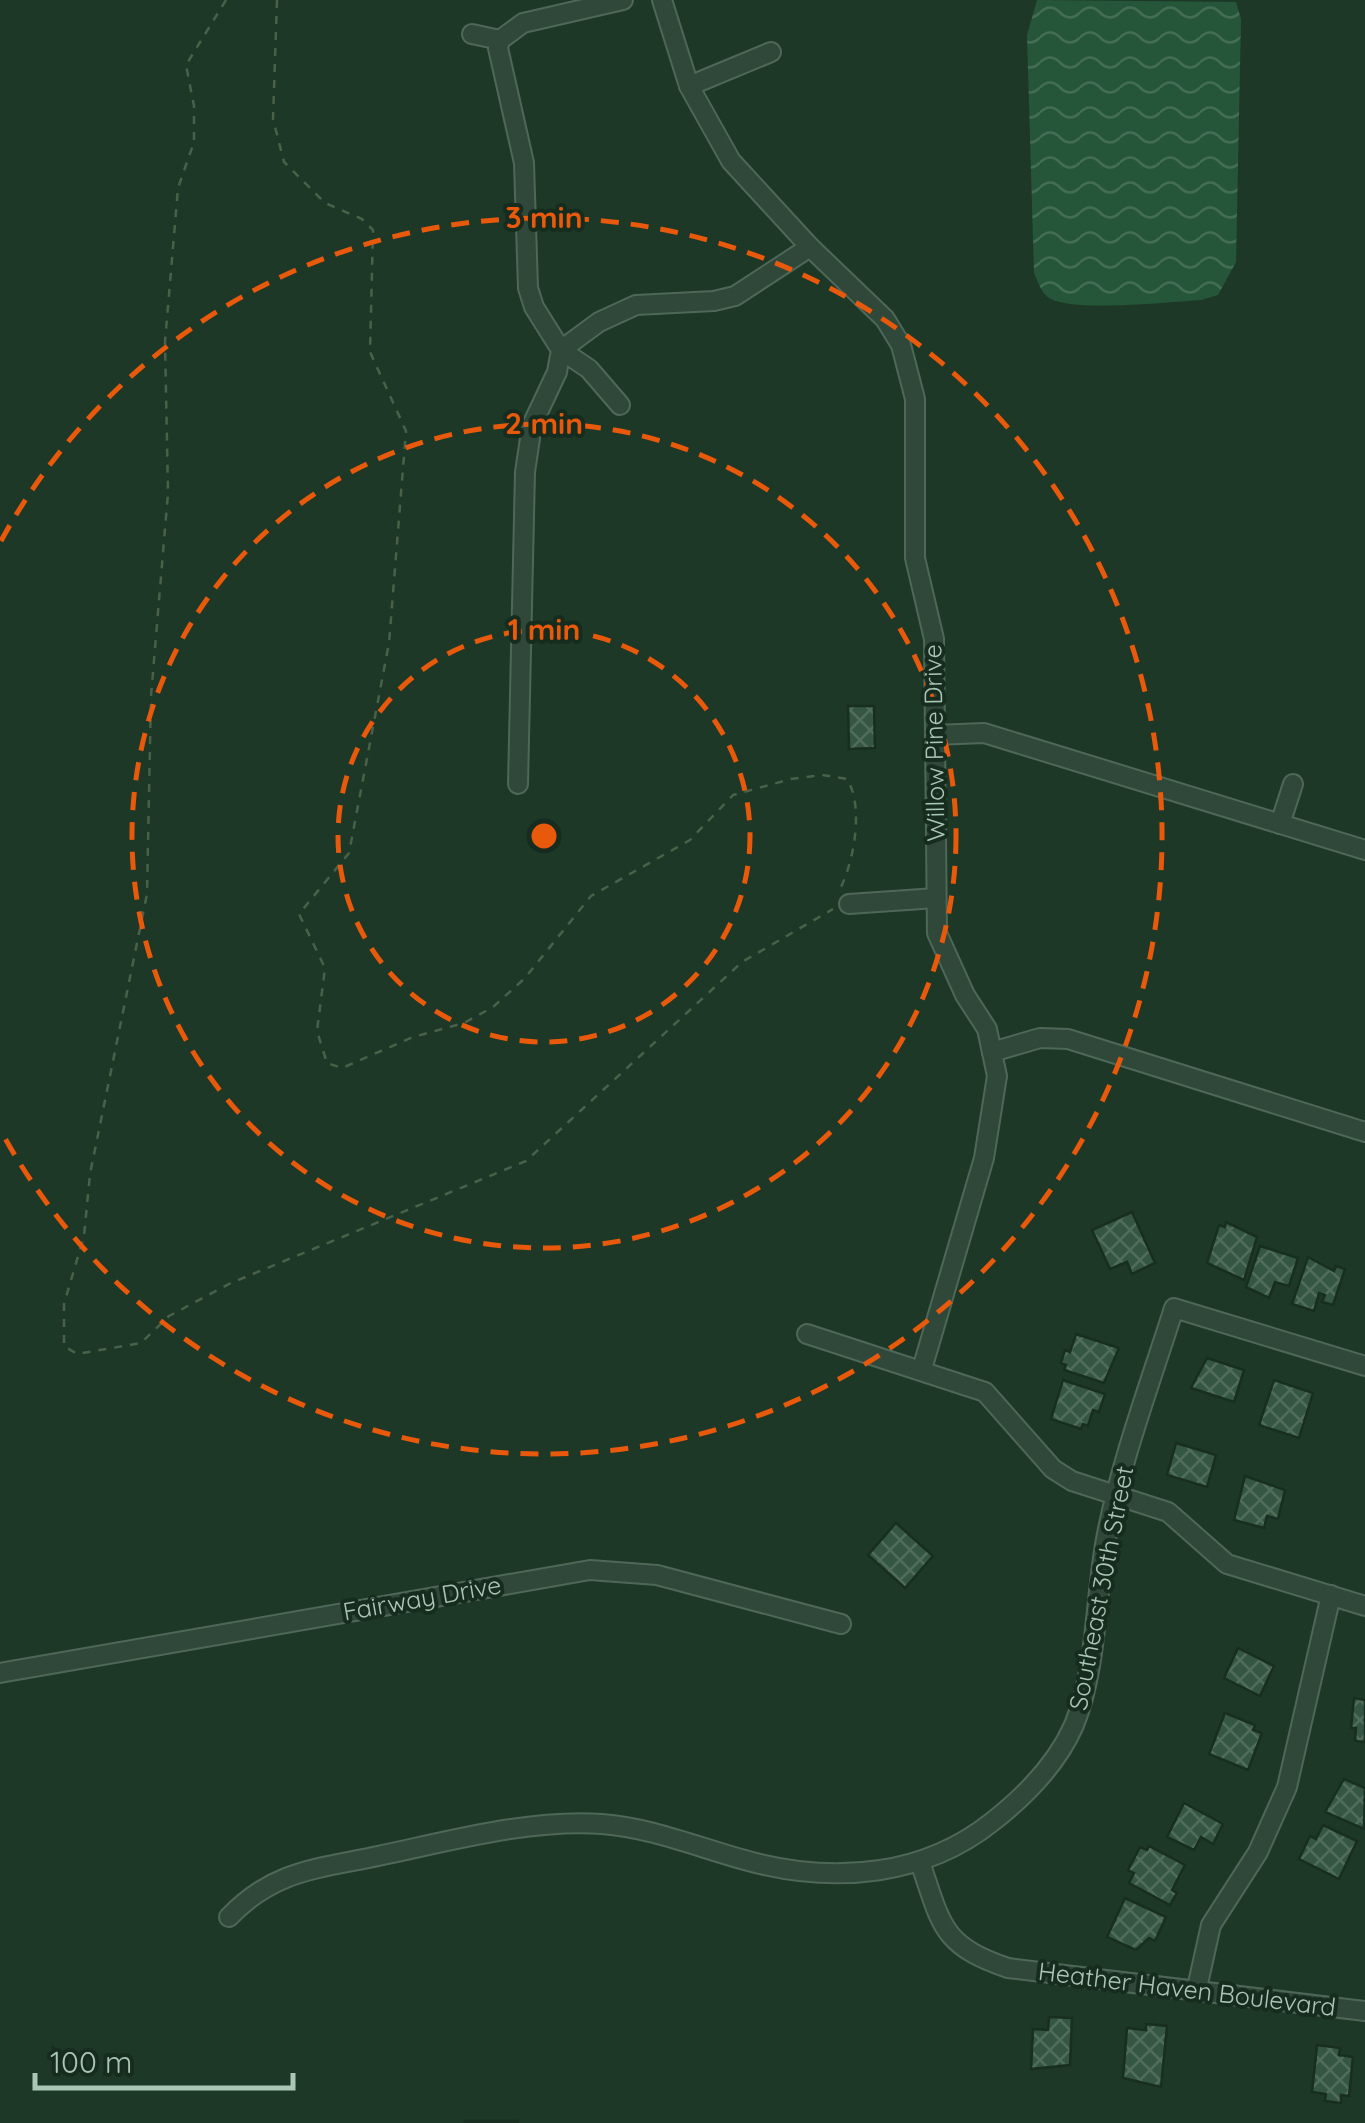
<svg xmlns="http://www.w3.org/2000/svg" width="1365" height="2123" font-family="Quicksand,sans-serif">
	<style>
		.water { fill: url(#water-waves) }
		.building { fill: url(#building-cross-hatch); stroke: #182e21; stroke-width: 2.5 }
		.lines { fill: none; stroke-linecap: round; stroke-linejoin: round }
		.minor-casing { stroke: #4e6758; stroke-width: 22 }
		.path { stroke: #4a6149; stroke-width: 2.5; stroke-dasharray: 8 8; stroke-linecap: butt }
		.minor { stroke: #30483a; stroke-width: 18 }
		.ring { fill: none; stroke: #e8590c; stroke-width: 5; stroke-dasharray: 18 12 }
		.labels { text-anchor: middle; stroke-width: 8; stroke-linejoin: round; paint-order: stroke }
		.street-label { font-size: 25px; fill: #aac6b6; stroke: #162c1f }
		.centre { fill: #e8590c; stroke: #162c1f; stroke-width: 5 }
		.ring-label { font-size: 30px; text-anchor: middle; font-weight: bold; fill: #e8590c; stroke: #162c1f; stroke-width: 8; stroke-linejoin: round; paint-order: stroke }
	</style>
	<defs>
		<pattern id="water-waves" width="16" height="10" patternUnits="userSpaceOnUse" patternTransform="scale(2.5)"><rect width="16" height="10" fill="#26563a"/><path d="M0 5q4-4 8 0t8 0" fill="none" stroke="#436d54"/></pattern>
		<pattern id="building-cross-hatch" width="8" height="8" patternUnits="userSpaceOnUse" patternTransform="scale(2.5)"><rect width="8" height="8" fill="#355642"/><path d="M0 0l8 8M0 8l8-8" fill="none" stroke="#506d5b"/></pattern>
	</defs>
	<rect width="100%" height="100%" fill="#1d3827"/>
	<path class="water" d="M 1037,0 L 1236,2 L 1241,19 L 1236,262 L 1218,295 L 1201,300 C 1169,302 1077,312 1051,299 C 1042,295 1038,282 1034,273 L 1027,35 Z"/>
	<g class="building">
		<path d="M 848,706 L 874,706 L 875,748 L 849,749 Z"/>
		<path d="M 1132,1212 L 1155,1263 L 1132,1274 L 1127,1262 L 1110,1269 L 1092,1230 Z"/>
		<path d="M 1226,1222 L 1257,1237 L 1244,1280 L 1207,1263 L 1219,1225 L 1225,1227 Z"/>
		<path d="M 1260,1246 L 1298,1258 L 1289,1286 L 1275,1282 L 1269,1298 L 1246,1287 Z"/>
		<path d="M 1308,1257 L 1334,1271 L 1336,1266 L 1345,1269 L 1333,1305 L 1322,1302 L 1325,1295 L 1319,1293 L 1314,1311 L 1292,1304 Z"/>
		<path d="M 1076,1334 L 1119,1348 L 1104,1383 L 1064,1370 L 1066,1365 L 1061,1363 L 1065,1350 L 1070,1352 Z"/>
		<path d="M 1207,1358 L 1244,1370 L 1234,1402 L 1191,1388 Z"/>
		<path d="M 1063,1380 L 1105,1394 L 1099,1412 L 1093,1410 L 1088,1426 L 1083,1424 L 1081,1429 L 1051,1419 Z"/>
		<path d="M 1274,1380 L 1313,1393 L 1299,1438 L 1259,1425 Z"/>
		<path d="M 1176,1443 L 1216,1455 L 1207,1487 L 1167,1475 Z"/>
		<path d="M 1245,1476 L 1285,1490 L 1278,1519 L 1267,1516 L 1264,1528 L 1234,1520 Z"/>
		<path d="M 896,1523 L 933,1556 L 905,1588 L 868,1555 Z"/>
		<path d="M 1238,1648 L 1274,1666 L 1260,1696 L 1224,1678 Z"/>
		<path d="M 1354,1698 L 1365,1700 L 1365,1742 L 1355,1741 L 1356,1728 L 1351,1728 Z"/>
		<path d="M 1225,1713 L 1255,1725 L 1253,1730 L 1262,1733 L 1248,1770 L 1209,1754 Z"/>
		<path d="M 1344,1779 L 1365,1788 L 1364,1829 L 1325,1812 Z"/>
		<path d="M 1184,1803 L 1223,1824 L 1213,1844 L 1201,1837 L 1194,1850 L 1167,1837 Z"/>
		<path d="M 1323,1825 L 1357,1841 L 1339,1879 L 1299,1859 L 1310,1836 L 1316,1839 Z"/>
		<path d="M 1149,1846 L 1185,1865 L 1172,1890 L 1177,1893 L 1170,1905 L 1129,1883 L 1134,1873 L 1128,1870 L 1140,1847 L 1147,1850 Z"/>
		<path d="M 1125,1898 L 1166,1917 L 1155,1941 L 1149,1938 L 1136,1950 L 1107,1937 Z"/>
		<path d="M 1049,2017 L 1072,2018 L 1070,2065 L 1031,2069 L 1033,2029 L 1048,2030 Z"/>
		<path d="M 1146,2024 L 1167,2026 L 1161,2087 L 1123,2078 L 1127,2028 L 1146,2030 Z"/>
		<path d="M 1317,2045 L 1340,2048 L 1339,2055 L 1353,2057 L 1349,2096 L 1341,2095 L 1341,2103 L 1325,2101 L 1326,2094 L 1312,2092 Z"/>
		<rect x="465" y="2121" width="53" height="2"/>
	</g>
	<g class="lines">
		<defs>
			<g id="minor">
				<path d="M 662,0 L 689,86 L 731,161 L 810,247 L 885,319 L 901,345 L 915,399 L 915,558 L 934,639 L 937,933 L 965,995 L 987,1029 L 997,1076 L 984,1158 L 922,1369"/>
				<path d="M 472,34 L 500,40"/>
				<path d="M 689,86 L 771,52"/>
				<path d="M 620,405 L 589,369 L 561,350 L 599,322 L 636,305 L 714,301 L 735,296 L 810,247"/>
				<path d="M 935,735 L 984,733 L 1365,850"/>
				<path d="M 518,784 L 525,472 L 532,425 L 557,372 L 561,350 L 534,307 L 528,288 L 524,163 L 498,48 L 500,40 L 523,23 L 623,0"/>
				<path d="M 1280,824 L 1293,784"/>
				<path d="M 849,904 L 936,898"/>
				<path d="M 992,1052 L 1040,1038 L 1068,1039 L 1365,1132"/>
				<path d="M 807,1334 L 985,1392 L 1053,1469 L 1072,1481 L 1168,1512 L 1227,1564 L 1365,1606"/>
				<path d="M 0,1673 L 590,1570 L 657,1575 L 841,1624"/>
				<path d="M 920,1862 C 942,1926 941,1945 1008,1968 L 1365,2011"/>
				<path d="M 229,1917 C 274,1870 317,1869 378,1856 C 450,1841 529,1819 602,1824 C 655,1828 704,1850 756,1863 C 837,1883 924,1876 992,1822 C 1024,1797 1057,1764 1074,1725 C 1097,1669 1095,1599 1106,1539 C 1121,1460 1150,1384 1174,1308 L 1365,1366"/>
				<path d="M 1197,1988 L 1211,1925 L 1258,1852 L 1287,1787 L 1331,1595"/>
			</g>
		</defs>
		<use href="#minor" class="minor-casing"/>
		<g class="path">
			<path d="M 226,0 L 186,65 L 194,106 L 194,142 L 178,188 L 165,342 L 168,493 L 151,696 L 147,894 L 90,1174 L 84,1236 L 64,1304 L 64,1346 L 77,1354 L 141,1343 L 169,1316 L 231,1283 L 526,1161 L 742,962 L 833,909"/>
			<path d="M 277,0 L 273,119 L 284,162 L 325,203 L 362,219 L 373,230 L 370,352 L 406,431 L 389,643 L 349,853 L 299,914 L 325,968 L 317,1031 L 327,1063 L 342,1068 L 413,1037 L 464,1023 L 493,1007 L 525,978 L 591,896 L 690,840 L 733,795 L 791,779 L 822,775 L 847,779 C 864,806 854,860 841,887"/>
		</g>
		<use href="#minor" class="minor"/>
	</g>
	<g class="ring">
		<circle cx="544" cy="836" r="206"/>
		<circle cx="544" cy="836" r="412"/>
		<path d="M1 541A618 618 0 1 1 1 1131"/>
	</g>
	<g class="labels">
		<g class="street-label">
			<text transform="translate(934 743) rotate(-91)" y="9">Willow Pine Drive</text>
			<text transform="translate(1101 1588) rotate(-79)" y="9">Southeast 30th Street</text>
			<text transform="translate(422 1598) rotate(-10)" y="9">Fairway Drive</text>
			<text transform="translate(1187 1989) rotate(7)" y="9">Heather Haven Boulevard</text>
		</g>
	</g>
	<circle cx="544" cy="836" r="15" class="centre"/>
	<g class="ring-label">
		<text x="544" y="228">3 min</text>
		<text x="544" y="434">2 min</text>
		<text x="544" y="640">1 min</text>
	</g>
	<path d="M35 2073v15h258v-15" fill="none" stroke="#aac6b6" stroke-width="5"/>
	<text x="50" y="2073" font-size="30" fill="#aac6b6" stroke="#162c1f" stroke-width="8" paint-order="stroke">100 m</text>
</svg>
